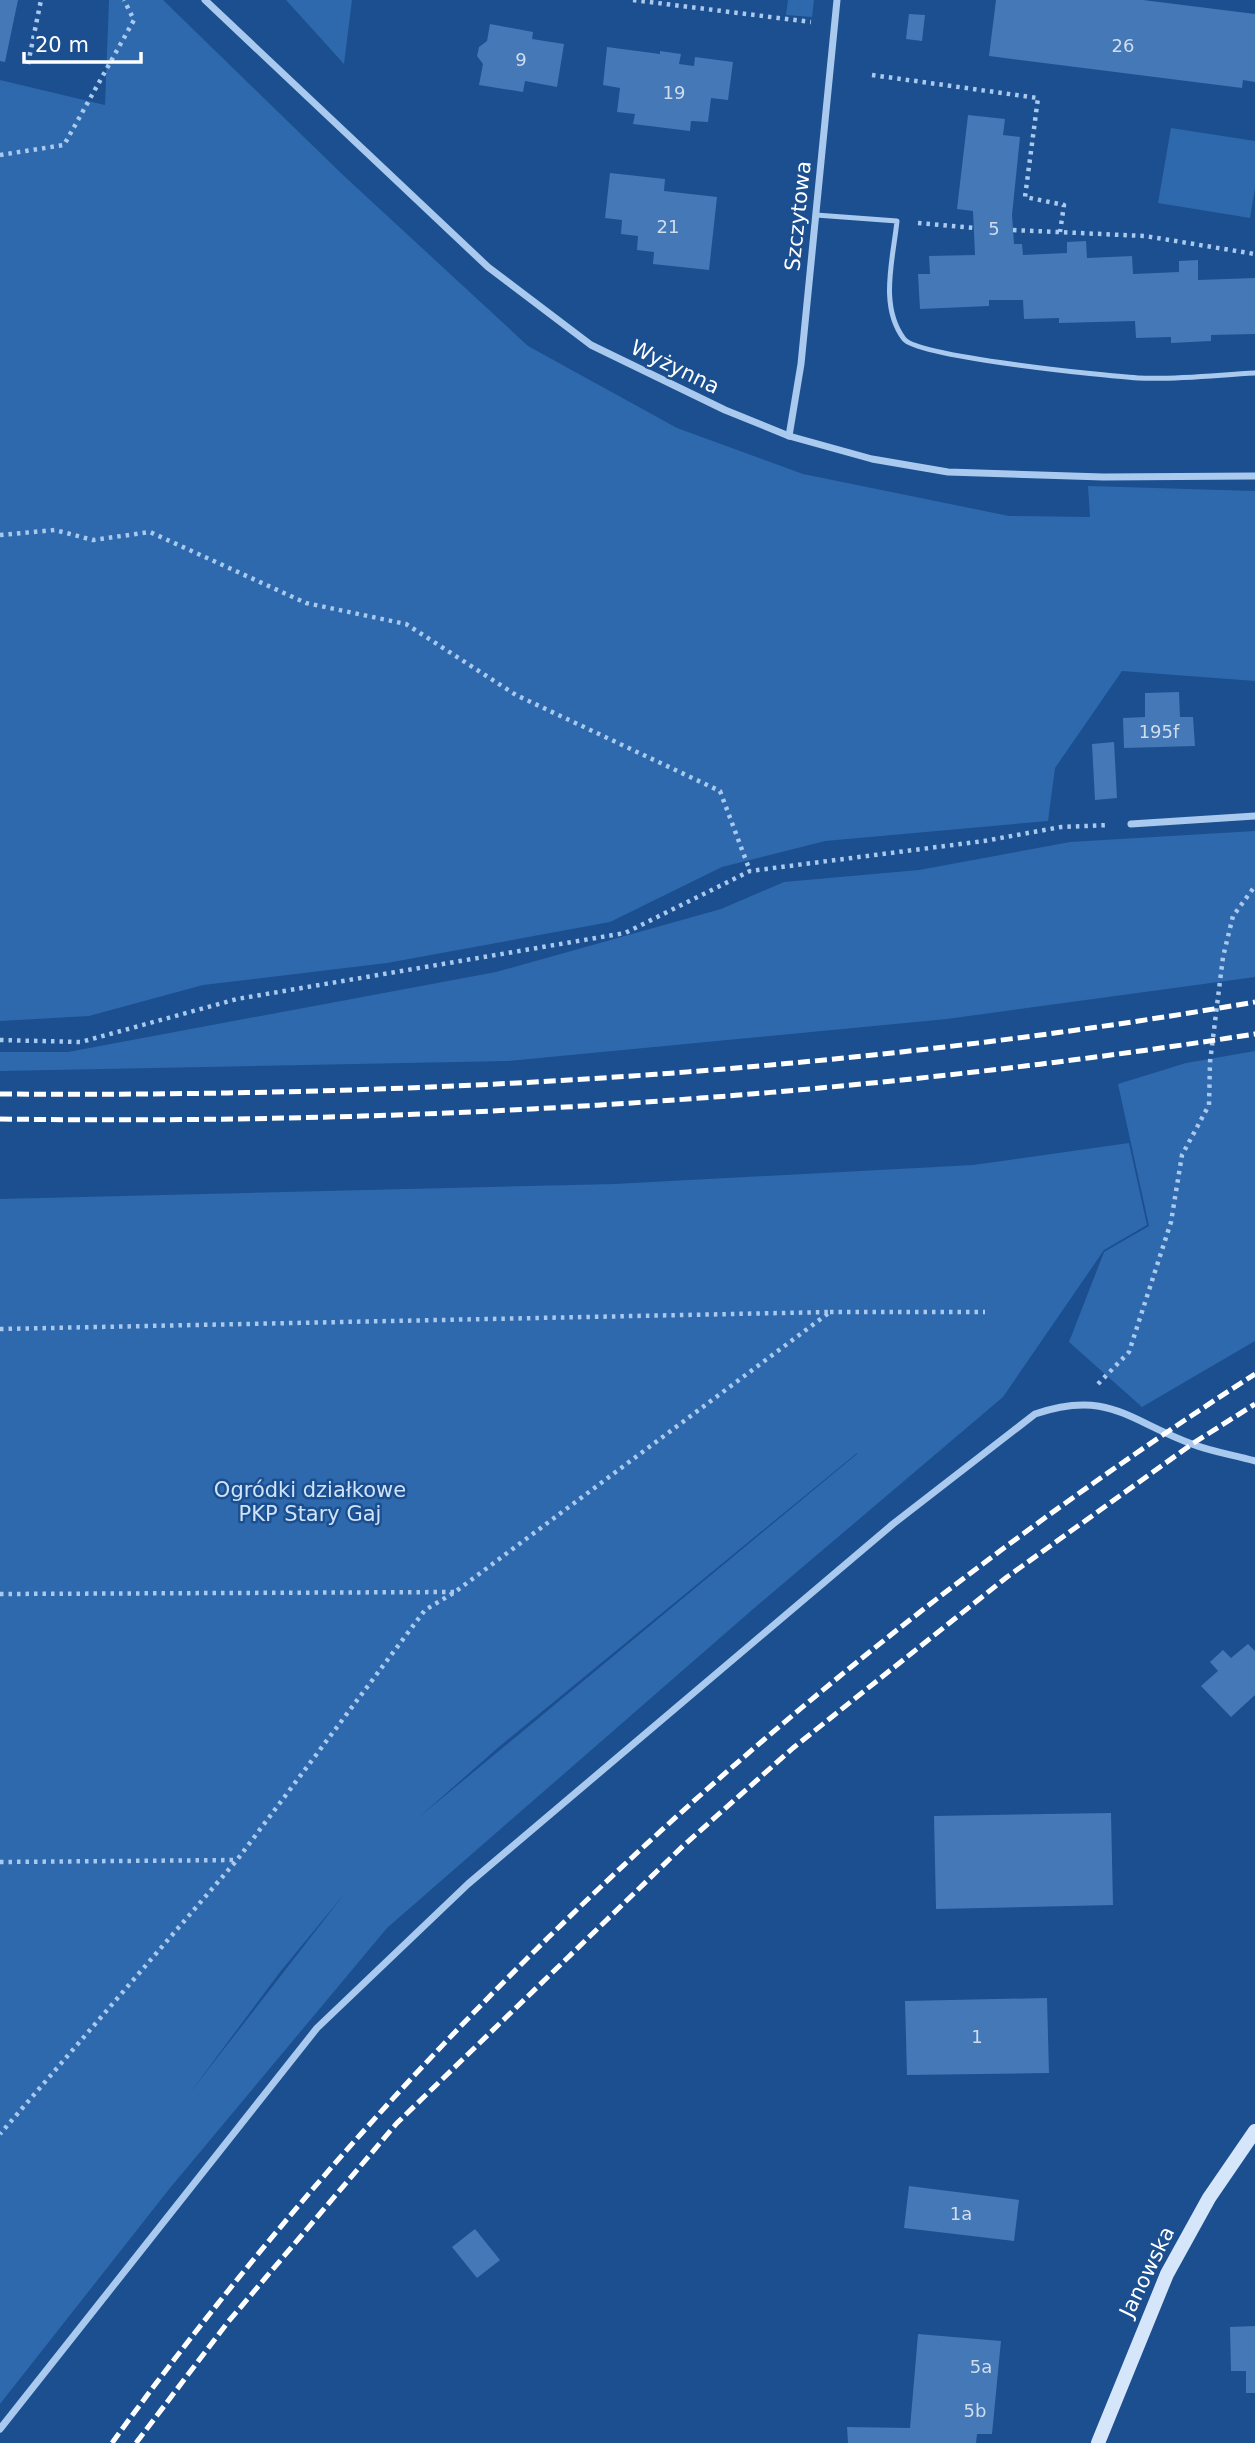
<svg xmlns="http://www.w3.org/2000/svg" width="1255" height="2443" font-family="'DejaVu Sans',sans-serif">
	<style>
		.green { fill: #2e69ad; fill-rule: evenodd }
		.building { fill: #4478b7 }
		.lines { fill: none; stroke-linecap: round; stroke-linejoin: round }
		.path { stroke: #a9c9ee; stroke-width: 4.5; stroke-dasharray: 3.5 5; stroke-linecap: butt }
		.lane { stroke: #a9c9ee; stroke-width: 5 }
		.street { stroke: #a9c9ee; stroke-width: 7 }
		.secondary { stroke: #d6e6fa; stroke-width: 14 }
		.rail { stroke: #fff; stroke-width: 5; stroke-dasharray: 12 5; stroke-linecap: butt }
		.labels { text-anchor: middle; stroke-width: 5; stroke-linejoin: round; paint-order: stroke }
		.number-label { font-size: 18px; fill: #d0dded }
		.street-label { font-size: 21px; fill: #fff; stroke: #1b4f8f }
		.park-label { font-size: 21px; fill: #cfe3fa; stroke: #1b4f8f }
	</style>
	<rect width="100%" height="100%" fill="#1b4f8f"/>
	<g class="green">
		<path d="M 109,0 L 163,0 L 343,175 L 528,346 L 677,428 L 803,474 L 1009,516 L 1090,517 L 1088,486 L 1255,491 L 1255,681 L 1122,671 L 1055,768 L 1048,821 L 825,841 L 722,867 L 610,922 L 387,963 L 203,985 L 89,1016 L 0,1021 L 0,80 L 105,105 Z"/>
		<path d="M 286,0 L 352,0 L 344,64 Z"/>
		<path d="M 788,0 L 814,0 L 812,17 L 786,15 Z"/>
		<path d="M 1171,128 L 1255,141 L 1255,188 L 1250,218 L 1158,203 Z"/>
		<path d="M 1255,831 L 1255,977 L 947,1019 L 507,1061 L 0,1071 L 0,1052 L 68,1052 L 496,972 L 721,909 L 784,882 L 919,870 L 1070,842 Z"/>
		<path d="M 1255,1051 L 1255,1341 L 1142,1407 L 1069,1342 L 1104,1252 L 1149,1226 L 1118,1084 L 1186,1063 Z"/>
		<path d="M 1129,1143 L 1147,1225 L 1104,1250 L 1003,1397 L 752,1610 L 387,1928 L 170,2188 L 0,2404 L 0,1199 L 614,1184 L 973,1165 ZM 857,1453 L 857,1454 L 418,1818 L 500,1746 ZM 345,1893 L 189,2094 L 280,1972 Z"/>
	</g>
	<g class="building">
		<path d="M 0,0 L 18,0 L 5,62 L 0,61 Z"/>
		<path d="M 996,0 L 1143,0 L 1255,14 L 1255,82 L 1243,80 L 1242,88 L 989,56 Z"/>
		<path d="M 909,14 L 925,15 L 922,41 L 906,39 Z"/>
		<path d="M 490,24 L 533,32 L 532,39 L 564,44 L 557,87 L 525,81 L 523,92 L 479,85 L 483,64 L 477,56 L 479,47 L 487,41 Z"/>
		<path d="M 607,47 L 660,54 L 660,51 L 681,54 L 679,64 L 694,66 L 695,57 L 733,62 L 728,100 L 711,98 L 708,122 L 691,121 L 690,131 L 633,124 L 635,114 L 617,112 L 620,88 L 603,85 Z"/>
		<path d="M 968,115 L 1005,119 L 1003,135 L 1020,137 L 1012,215 L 1014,244 L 1022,244 L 1023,255 L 1067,253 L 1067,242 L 1086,241 L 1087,258 L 1132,256 L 1133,274 L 1179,272 L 1179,261 L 1198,260 L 1198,280 L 1255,278 L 1255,334 L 1211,335 L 1211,341 L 1171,343 L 1171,337 L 1136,338 L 1135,321 L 1059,323 L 1059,318 L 1024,319 L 1023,300 L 989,300 L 989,306 L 920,309 L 918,274 L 930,274 L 929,256 L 975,255 L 973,211 L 957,209 Z"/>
		<path d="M 610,173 L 665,179 L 664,191 L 717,197 L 709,270 L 653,264 L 654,252 L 637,250 L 638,236 L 621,234 L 622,220 L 605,218 Z"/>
		<path d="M 1179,692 L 1180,717 L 1193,717 L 1195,746 L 1124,748 L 1123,718 L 1145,717 L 1145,693 Z"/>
		<path d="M 1114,742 L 1117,798 L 1095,800 L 1092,744 Z"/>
		<path d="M 1248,1644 L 1255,1651 L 1255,1695 L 1231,1717 L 1201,1686 L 1218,1671 L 1210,1662 L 1223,1650 L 1231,1658 Z"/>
		<path d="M 1111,1813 L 1113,1905 L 936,1909 L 934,1816 Z"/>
		<path d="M 1047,1998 L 1049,2073 L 907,2075 L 905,2001 Z"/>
		<path d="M 909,2186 L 1019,2200 L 1014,2241 L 904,2228 Z"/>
		<path d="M 475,2229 L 500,2260 L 477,2278 L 452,2247 Z"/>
		<path d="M 1255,2326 L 1255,2393 L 1246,2393 L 1246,2371 L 1231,2371 L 1230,2327 Z"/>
		<path d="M 918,2334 L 1001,2341 L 992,2434 L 977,2434 L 976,2443 L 848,2443 L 847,2427 L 910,2428 Z"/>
	</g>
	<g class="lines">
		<g class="path">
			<path d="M 633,0 L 811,22"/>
			<path d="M 28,64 L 41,0"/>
			<path d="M 872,75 L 1038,98 L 1025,197 L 1064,205 L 1060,232"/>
			<path d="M 0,155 L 64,145 L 134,20 L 124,0"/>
			<path d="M 918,223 L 974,228"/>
			<path d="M 1013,230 L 1145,236 L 1255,254"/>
			<path d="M 0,535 L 55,530 L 93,540 L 150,532 L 306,603 L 406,624 L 516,695 L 720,791 L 750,871"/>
			<path d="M 0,1040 L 81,1042 L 237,999 L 625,933 L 750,871 L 984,841 L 1061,827 L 1109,825"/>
			<path d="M 830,1312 L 985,1312"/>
			<path d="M 0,1329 L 830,1312 L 455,1592 L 425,1610 L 237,1860 L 0,2134"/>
			<path d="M 1098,1384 L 1129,1352 L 1171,1222 L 1182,1155 L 1209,1105 L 1210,1062 L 1223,957 L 1233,916 L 1255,886"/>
			<path d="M 0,1594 L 454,1592"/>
			<path d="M 0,1862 L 236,1860"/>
		</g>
		<path class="lane" d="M 816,215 L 897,221 C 893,260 879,306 904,339 C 918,357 1106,376 1138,378 C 1176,380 1217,375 1255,373"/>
		<g class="street">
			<path d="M 205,0 L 488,267 L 591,345 L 725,410 L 789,436 L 872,459 L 948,472 L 1103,477 L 1255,476"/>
			<path d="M 789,436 L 801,364 L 837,0"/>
			<path d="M 1131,824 L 1255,816"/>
			<path d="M 0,2429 L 317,2028 L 468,1884 L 893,1524 L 1035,1414 C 1108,1389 1129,1421 1192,1444 C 1212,1452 1235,1455 1255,1461"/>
		</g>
		<path class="secondary" d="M 1098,2443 L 1167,2274 L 1209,2198 L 1255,2131"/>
		<g class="rail">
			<path d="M 0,1094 C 420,1097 841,1074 1255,1002"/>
			<path d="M 0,1119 C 420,1125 840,1099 1255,1034"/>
			<path d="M 112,2443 C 419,2019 816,1657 1255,1374"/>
			<path d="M 136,2443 L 228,2322 L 397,2123 L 683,1846 L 793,1748 L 1007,1577 L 1192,1444 L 1255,1404"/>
		</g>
	</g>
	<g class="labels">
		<g class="number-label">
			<text x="1123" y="52">26</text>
			<text x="521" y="66">9</text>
			<text x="674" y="99">19</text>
			<text x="668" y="233">21</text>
			<text x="994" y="235">5</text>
			<text x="1159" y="738">195f</text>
			<text x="977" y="2043">1</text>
			<text x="961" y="2220">1a</text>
			<text x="981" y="2373">5a</text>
			<text x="975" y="2417">5b</text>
		</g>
		<g class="street-label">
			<text transform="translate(798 216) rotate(-84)" y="7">Szczytowa</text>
			<text transform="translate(675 367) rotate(26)" y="7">Wyżynna</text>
			<text transform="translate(1147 2272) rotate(-64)" y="7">Janowska</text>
		</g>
		<g class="park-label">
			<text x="310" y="1497">Ogródki działkowe<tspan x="310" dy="24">PKP Stary Gaj</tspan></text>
		</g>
	</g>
	<path d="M24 52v10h117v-10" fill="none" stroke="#ffffff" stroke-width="3.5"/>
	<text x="35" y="52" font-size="21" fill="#ffffff" stroke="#1b4f8f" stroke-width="5" paint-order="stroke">20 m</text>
</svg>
